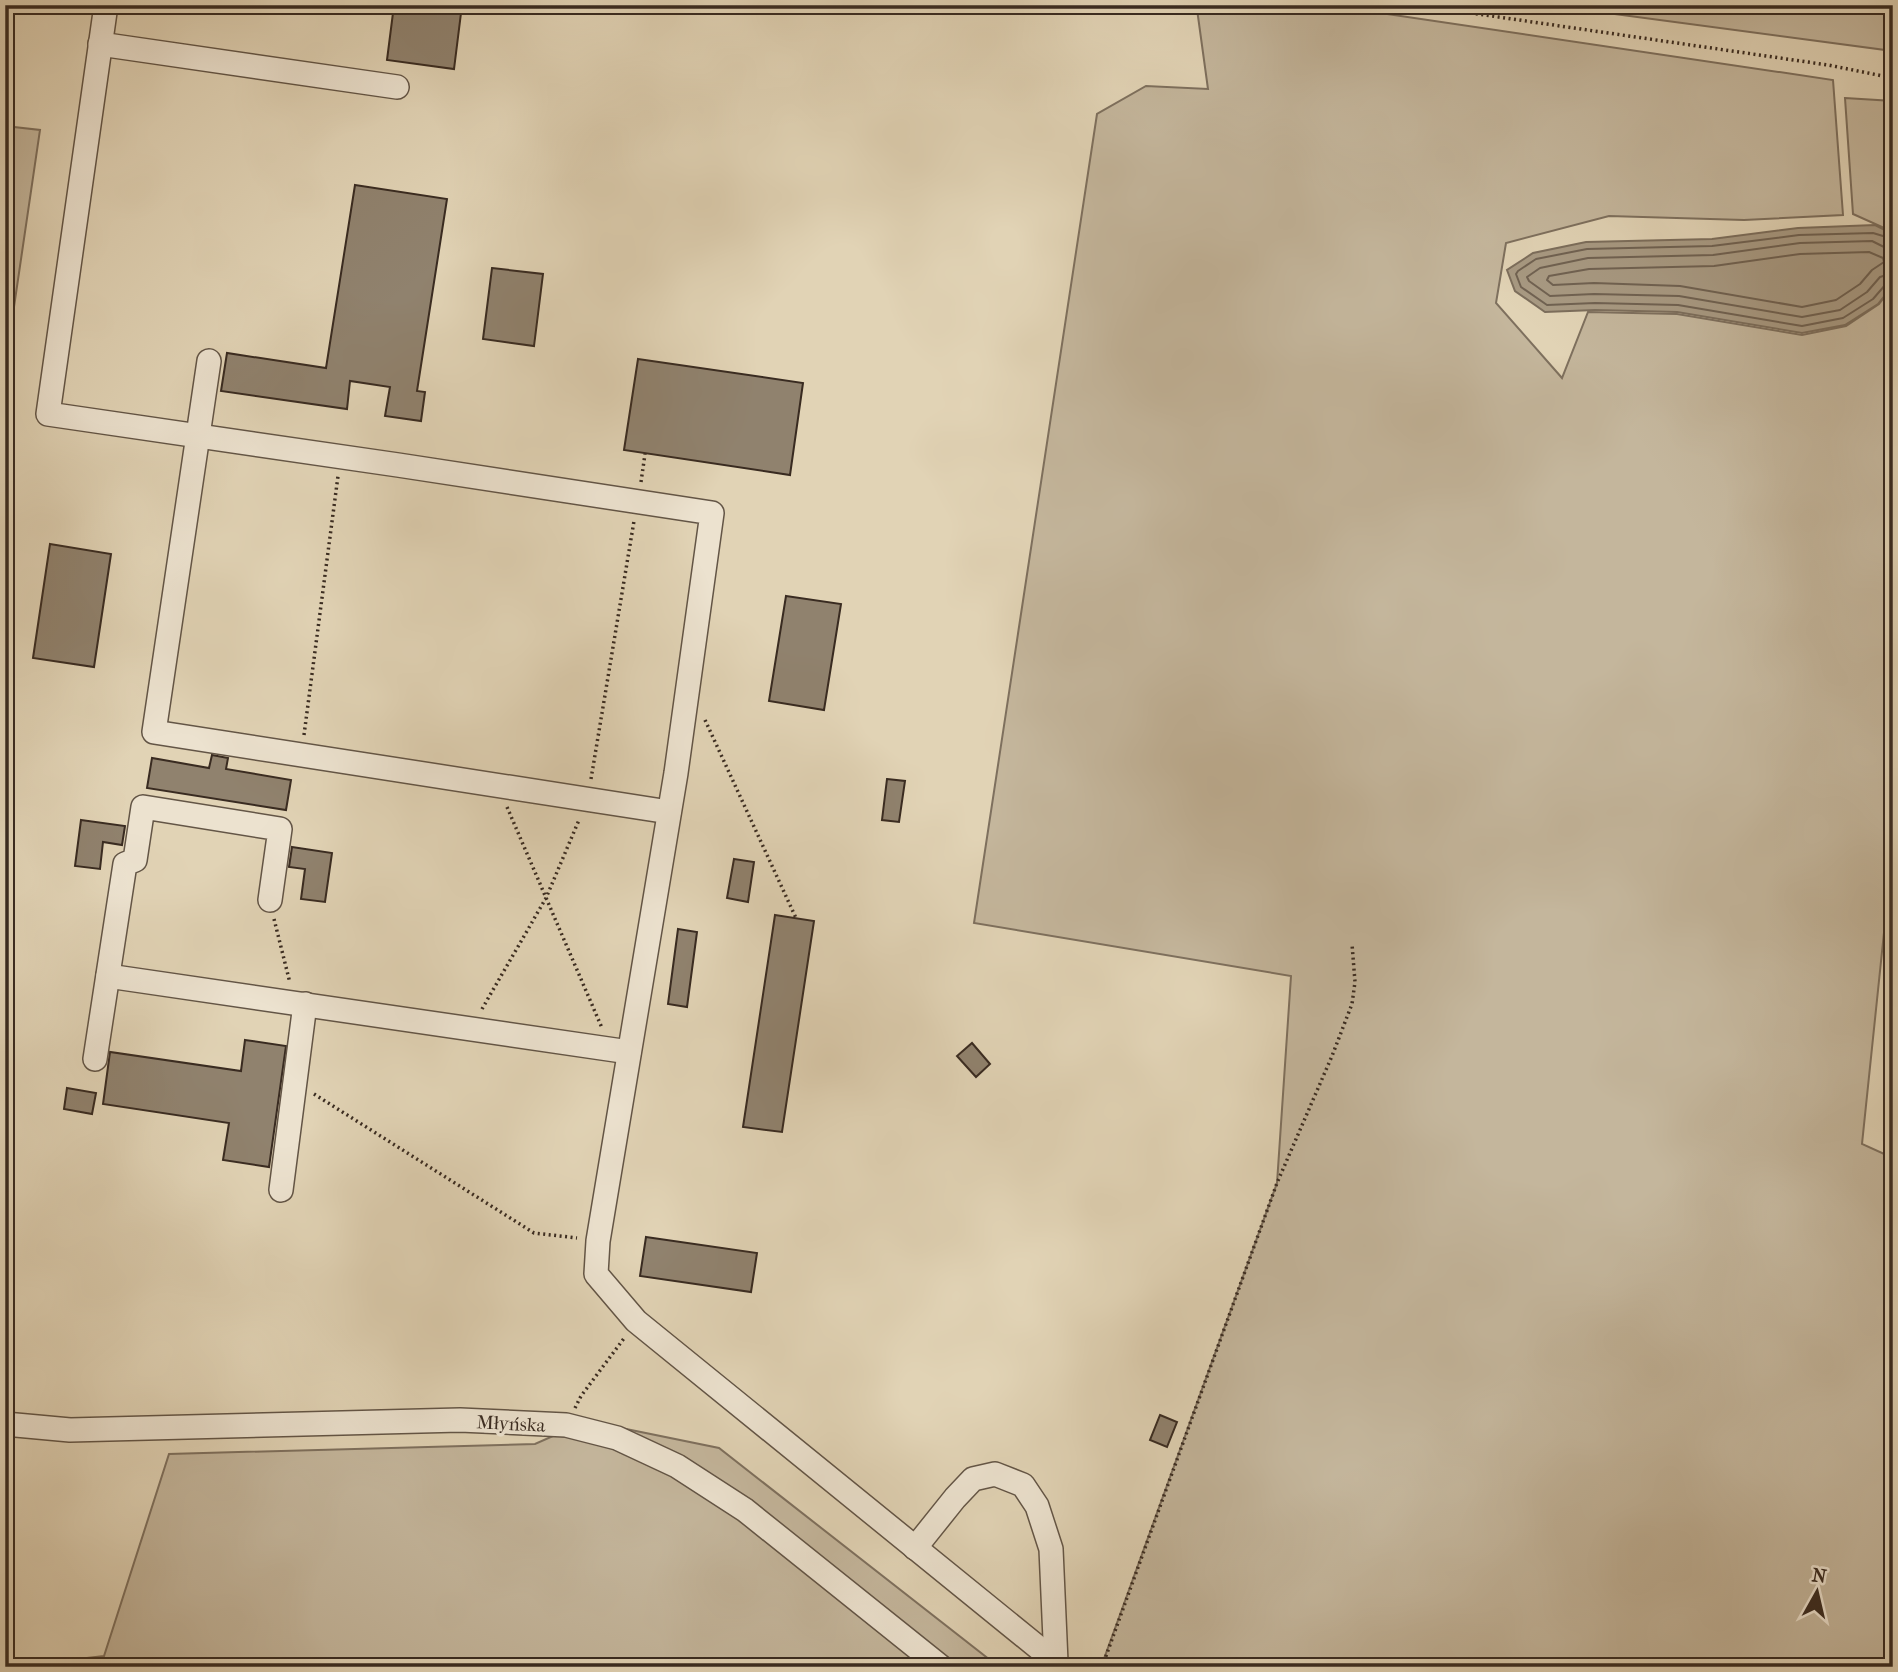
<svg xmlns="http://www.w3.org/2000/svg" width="1898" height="1672" font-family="'IM FELL French Canon',serif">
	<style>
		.green { fill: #c4b69c; stroke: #7e705e; stroke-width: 2 }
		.water { fill: #a89a83; stroke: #7c6e5c; stroke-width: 2 }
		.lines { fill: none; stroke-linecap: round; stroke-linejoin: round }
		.shore { stroke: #706252; stroke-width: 2 }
		.building { fill: #90826e; stroke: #392b21; stroke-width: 2 }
		.minor-casing { stroke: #635546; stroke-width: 26 }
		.path { stroke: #392b21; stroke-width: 3.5; stroke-dasharray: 2 3.5; stroke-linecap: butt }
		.minor { stroke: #ece2cf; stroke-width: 23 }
		.labels { text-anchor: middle; stroke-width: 7; stroke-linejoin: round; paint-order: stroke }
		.street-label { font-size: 19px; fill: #392b21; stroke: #ece2cf }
	</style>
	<rect width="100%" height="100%" fill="#e1d3b5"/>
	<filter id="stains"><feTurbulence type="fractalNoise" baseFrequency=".00286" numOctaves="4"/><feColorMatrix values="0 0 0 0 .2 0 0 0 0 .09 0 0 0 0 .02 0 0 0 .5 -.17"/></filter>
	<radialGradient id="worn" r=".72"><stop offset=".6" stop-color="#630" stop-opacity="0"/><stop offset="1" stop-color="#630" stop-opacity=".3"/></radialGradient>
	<g class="green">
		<path d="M 1228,5 L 1333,6 L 1833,80 L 1843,215 L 1744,220 L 1609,216 L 1506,243 L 1496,303 L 1562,378 L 1588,312 L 1677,314 L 1802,335 L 1846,326 L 1879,304 L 1893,286 L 1893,846 L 1862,1144 L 1893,1158 L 1893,1667 L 1101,1667 L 1277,1183 L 1291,976 L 974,923 L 1097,114 L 1146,86 L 1208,89 L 1197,9 Z"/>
		<path d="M 1547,5 L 1893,5 L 1893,51 Z"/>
		<path d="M 1845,98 L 1893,101 L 1893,232 L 1853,214 Z"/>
		<path d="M 5,126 L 40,130 L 5,368 Z"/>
		<path d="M 587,1421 L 719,1448 L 999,1667 L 9,1667 L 104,1656 L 169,1454 L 535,1444 Z"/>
	</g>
	<path class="water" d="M 1875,225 L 1893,234 L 1893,285 L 1878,304 L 1845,325 L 1802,333 L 1677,312 L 1595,310 L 1545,312 L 1515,291 L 1507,270 L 1533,253 L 1586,242 L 1712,239 L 1798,228 Z"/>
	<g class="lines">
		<g class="shore">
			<path d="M 1893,239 L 1873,233 L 1799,235 L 1712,246 L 1587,249 L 1536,259 L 1518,271 L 1516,274 L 1521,287 L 1547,305 L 1595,303 L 1678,305 L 1802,326 L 1843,318 L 1873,299 L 1886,284 L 1893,282"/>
			<path d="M 1893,248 L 1886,248 L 1872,241 L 1800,243 L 1713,255 L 1588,258 L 1540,268 L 1527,277 L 1529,281 L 1550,296 L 1594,294 L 1679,296 L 1802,317 L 1840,310 L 1867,292 L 1880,277 L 1893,273"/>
			<path d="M 1869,252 L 1883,258 L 1884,262 L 1872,270 L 1860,284 L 1836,300 L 1802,307 L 1680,286 L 1594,283 L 1553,285 L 1547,280 L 1549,276 L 1589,269 L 1714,266 L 1800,254 Z"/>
		</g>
	</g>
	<g class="building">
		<path d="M 394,5 L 462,5 L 454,69 L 387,60 Z"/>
		<path d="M 355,185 L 447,199 L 417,391 L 425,392 L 421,421 L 385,416 L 390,387 L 350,381 L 347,409 L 221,391 L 227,353 L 326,368 Z"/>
		<path d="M 492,268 L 543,274 L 534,346 L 483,339 Z"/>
		<path d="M 638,359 L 803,383 L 790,475 L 624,450 Z"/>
		<path d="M 50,544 L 111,554 L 94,667 L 33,658 Z"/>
		<path d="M 786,596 L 841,604 L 824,710 L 769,701 Z"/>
		<path d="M 212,755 L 228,758 L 226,769 L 291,780 L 286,810 L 147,788 L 152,758 L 209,768 Z"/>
		<path d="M 887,779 L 905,781 L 899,822 L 882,820 Z"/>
		<path d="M 81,820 L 125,826 L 122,845 L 103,842 L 100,869 L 75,866 Z"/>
		<path d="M 292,847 L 332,853 L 325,902 L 301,899 L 305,869 L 289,867 Z"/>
		<path d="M 734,859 L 754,862 L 748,902 L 727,898 Z"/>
		<path d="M 775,915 L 814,921 L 782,1132 L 743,1127 Z"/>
		<path d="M 678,929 L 697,932 L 687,1007 L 668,1004 Z"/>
		<path d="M 245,1040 L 286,1046 L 269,1167 L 223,1160 L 229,1123 L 103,1104 L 110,1052 L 241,1071 Z"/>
		<path d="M 972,1043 L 990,1064 L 976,1077 L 957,1056 Z"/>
		<path d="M 67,1088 L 96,1093 L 92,1114 L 64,1109 Z"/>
		<path d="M 646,1237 L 757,1253 L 751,1292 L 640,1276 Z"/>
		<path d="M 1160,1415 L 1177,1422 L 1167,1447 L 1150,1440 Z"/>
	</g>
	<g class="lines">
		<defs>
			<g id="minor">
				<path d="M 106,5 L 48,414 L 398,465 L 712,513 L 676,773 L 598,1241 L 596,1274 L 636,1321 L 1056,1662 L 1057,1667"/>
				<path d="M 100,44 L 397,87"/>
				<path d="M 209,361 L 154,732 L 669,812"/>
				<path d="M 108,976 L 629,1052"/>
				<path d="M 95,1059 L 125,864 L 135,860 L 143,807 L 280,829 L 270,900"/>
				<path d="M 281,1190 L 305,1004"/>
				<path d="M 5,1424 L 70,1430 L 460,1420 L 566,1425 L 617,1438 L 677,1466 L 745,1510 L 941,1667"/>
				<path d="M 915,1548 L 955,1498 L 973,1479 L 995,1474 L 1023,1485 L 1037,1506 L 1051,1549 L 1056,1662"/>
			</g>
		</defs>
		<use href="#minor" class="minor-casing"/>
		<g class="path">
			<path d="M 1416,5 L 1828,65 L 1893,78"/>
			<path d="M 641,482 L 645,454"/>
			<path d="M 705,720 L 796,918"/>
			<path d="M 304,735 L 338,476"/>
			<path d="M 591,779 L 634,521"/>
			<path d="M 507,807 L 602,1028"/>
			<path d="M 274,919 L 290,983"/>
			<path d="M 482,1009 L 546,898 L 579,820"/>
			<path d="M 314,1094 L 534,1233 L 577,1238"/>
			<path d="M 575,1408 L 581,1396 L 625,1337"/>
			<path d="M 1102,1667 L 1277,1183 L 1332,1056 L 1352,1004 L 1355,982 L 1352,944"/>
		</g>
		<use href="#minor" class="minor"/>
	</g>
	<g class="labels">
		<g class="street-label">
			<text transform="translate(511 1423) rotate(3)" y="7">Młyńska</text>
		</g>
	</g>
	<rect width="1898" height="1672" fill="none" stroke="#e1d3b5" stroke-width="28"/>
	<rect x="7" y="7" width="1884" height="1658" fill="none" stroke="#392b21" stroke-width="3.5"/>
	<rect x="14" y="14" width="1870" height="1644" fill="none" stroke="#392b21" stroke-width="2"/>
	<g transform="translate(1817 1592) rotate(8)" stroke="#ece2cf" stroke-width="5" paint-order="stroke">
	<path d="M0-5L12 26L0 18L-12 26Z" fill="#392b21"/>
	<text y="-10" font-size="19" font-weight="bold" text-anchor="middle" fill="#392b21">N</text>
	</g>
	<rect width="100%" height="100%" filter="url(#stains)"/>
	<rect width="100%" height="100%" fill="url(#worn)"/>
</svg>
